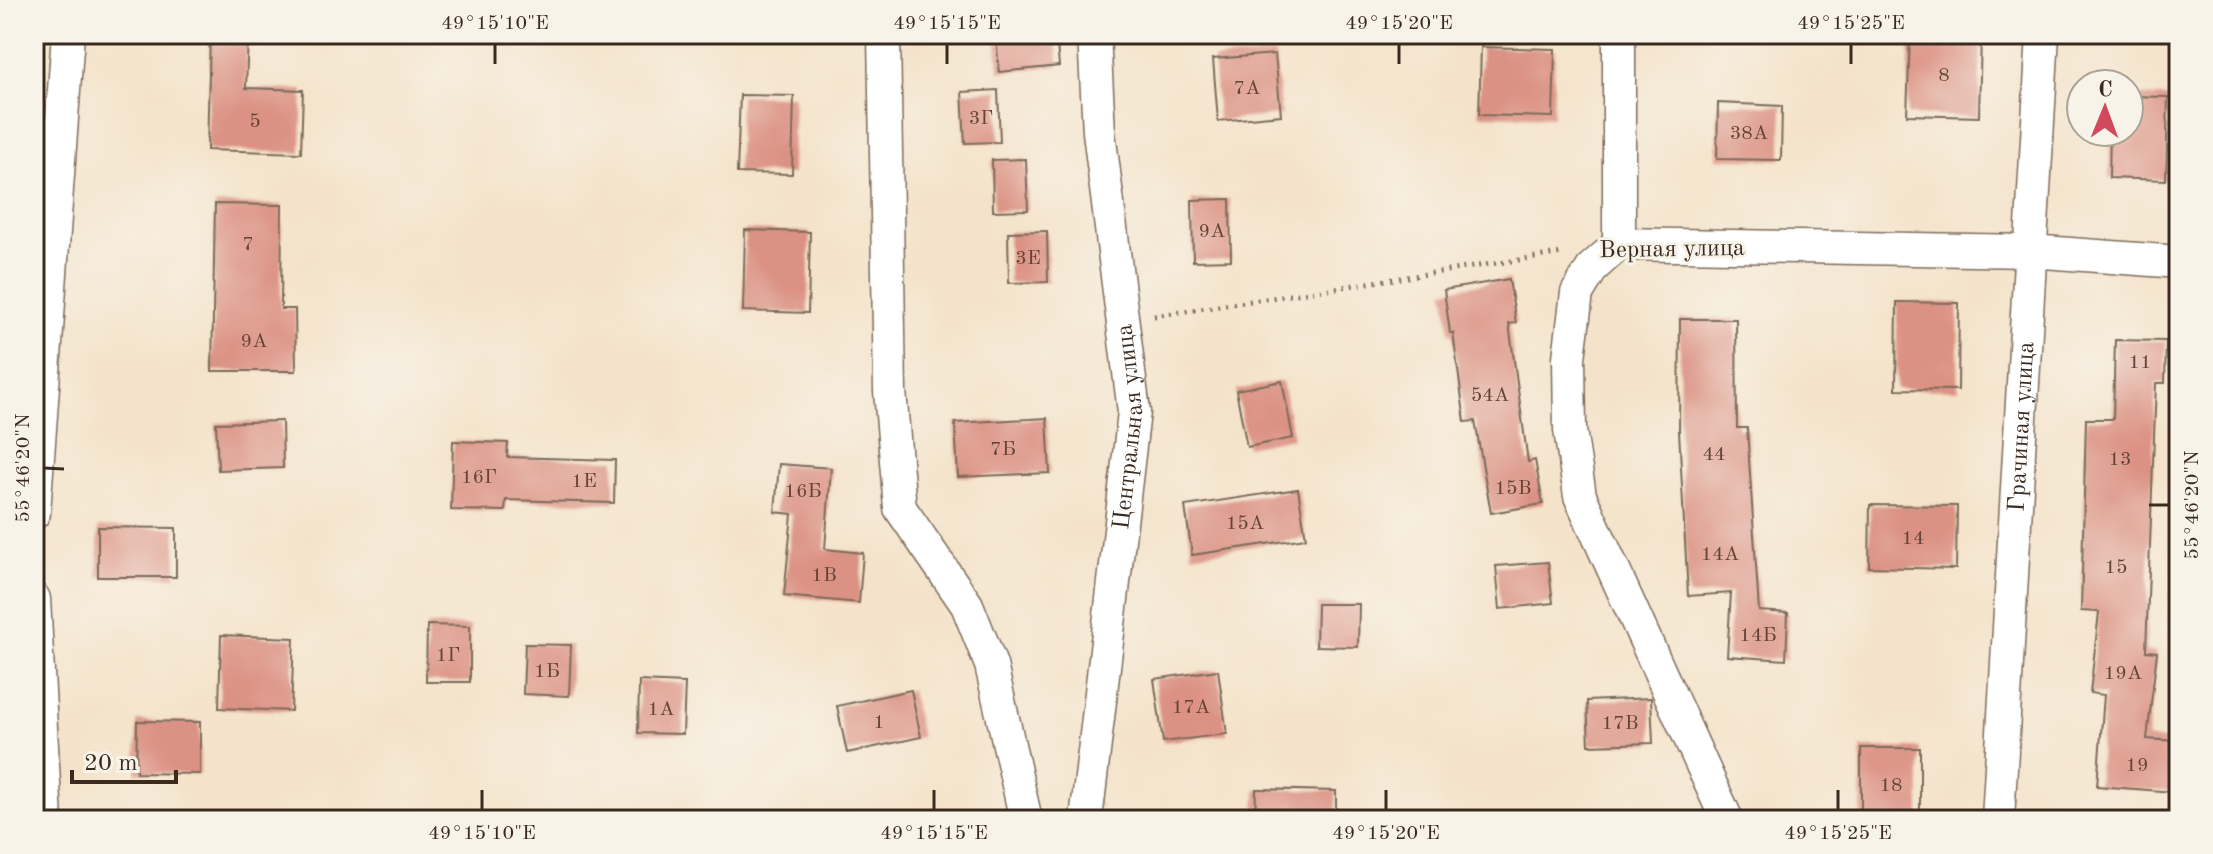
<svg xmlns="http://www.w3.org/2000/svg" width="2213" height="854" font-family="'Old Standard TT',serif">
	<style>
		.building { fill: #db9183 }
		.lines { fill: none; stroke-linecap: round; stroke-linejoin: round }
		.street-casing { stroke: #7c6b5a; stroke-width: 35 }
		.path { stroke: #7c6b5a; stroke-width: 5; stroke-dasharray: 2 6; stroke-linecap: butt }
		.street { stroke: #fff; stroke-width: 32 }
		.ticks { fill: none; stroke: #3b2a1e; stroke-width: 3 }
		.labels { text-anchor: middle; stroke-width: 6; stroke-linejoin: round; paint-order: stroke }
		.number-label { font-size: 20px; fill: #634437 }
		.street-label { font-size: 24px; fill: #3b2a1e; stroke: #f7f3e8 }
		.neatline { fill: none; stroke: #3b2a1e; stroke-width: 3 }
		.ticks-label { font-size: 20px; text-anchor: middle; fill: #3b2a1e }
	</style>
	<rect width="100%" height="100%" fill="#f7f3e8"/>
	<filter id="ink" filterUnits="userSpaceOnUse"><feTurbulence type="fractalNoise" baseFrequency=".0125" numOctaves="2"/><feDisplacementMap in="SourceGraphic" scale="16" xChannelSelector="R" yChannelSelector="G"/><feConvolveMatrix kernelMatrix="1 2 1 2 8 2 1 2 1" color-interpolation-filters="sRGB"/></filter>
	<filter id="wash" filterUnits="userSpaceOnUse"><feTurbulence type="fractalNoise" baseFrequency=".006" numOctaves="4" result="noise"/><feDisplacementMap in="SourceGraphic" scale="32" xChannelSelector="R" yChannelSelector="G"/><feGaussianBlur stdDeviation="1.8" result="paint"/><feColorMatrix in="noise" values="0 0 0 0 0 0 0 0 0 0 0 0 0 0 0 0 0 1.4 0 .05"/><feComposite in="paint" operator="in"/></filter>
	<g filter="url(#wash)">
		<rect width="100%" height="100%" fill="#f4e3ca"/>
		<g id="blocks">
			<g class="building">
				<path d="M 210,34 L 248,34 L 246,88 L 303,90 L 301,153 L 207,150 Z"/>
				<path d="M 996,34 L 1056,34 L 1059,66 L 999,72 Z"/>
				<path d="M 1910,34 L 1981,34 L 1979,117 L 1907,115 Z"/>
				<path d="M 1481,47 L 1555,49 L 1553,117 L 1479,115 Z"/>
				<path d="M 1275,54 L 1281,115 L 1218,121 L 1213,59 Z"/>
				<path d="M 998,90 L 1000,142 L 965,143 L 962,92 Z"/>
				<path d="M 740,95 L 794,96 L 792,174 L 737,173 Z"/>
				<path d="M 2129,96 L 2168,97 L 2166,180 L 2109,178 L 2110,132 L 2129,132 Z"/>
				<path d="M 1718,103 L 1782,106 L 1781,160 L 1717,159 Z"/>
				<path d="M 1026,159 L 1028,210 L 993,211 L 992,160 Z"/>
				<path d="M 1230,199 L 1231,260 L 1193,261 L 1192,200 Z"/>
				<path d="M 215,204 L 282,205 L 281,309 L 295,309 L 296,371 L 212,371 Z"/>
				<path d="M 745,230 L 810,232 L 808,313 L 743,311 Z"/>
				<path d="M 1047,231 L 1048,282 L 1009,283 L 1008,232 Z"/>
				<path d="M 1509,279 L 1516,323 L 1509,324 L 1528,462 L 1535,460 L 1543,504 L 1491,513 L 1475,421 L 1465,422 L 1453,333 L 1450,333 L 1444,290 Z"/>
				<path d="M 1897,302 L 1959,303 L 1958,390 L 1896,389 Z"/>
				<path d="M 1680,319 L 1736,319 L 1737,428 L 1747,428 L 1759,611 L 1788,613 L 1786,660 L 1727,656 L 1731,593 L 1688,596 L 1679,431 Z"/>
				<path d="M 2115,340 L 2166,341 L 2165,383 L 2156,383 L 2146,651 L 2157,652 L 2147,739 L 2177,741 L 2173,792 L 2097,786 L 2104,695 L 2090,693 L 2099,612 L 2081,611 L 2086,419 L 2113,419 Z"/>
				<path d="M 1282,381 L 1293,438 L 1247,447 L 1236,390 Z"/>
				<path d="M 1047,418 L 1050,473 L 958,477 L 955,423 Z"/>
				<path d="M 282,421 L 283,468 L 218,470 L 216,423 Z"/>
				<path d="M 453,441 L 508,443 L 507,457 L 615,460 L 614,503 L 506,500 L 505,511 L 451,510 Z"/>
				<path d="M 779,464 L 831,468 L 825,549 L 863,553 L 859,603 L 784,596 L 792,514 L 775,512 Z"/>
				<path d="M 1298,489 L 1306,538 L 1192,555 L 1185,506 Z"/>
				<path d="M 1870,505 L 1957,506 L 1956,569 L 1869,567 Z"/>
				<path d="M 98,527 L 176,528 L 176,577 L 98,577 Z"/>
				<path d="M 1548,562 L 1553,603 L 1500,609 L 1496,566 Z"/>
				<path d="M 1317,604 L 1359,604 L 1358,647 L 1316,646 Z"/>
				<path d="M 427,625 L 470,626 L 470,682 L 426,682 Z"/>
				<path d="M 221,635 L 294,638 L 291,711 L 219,708 Z"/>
				<path d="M 525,644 L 571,645 L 569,696 L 523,694 Z"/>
				<path d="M 1218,670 L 1227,734 L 1163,742 L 1154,679 Z"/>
				<path d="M 639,681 L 685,683 L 683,734 L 638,733 Z"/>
				<path d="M 911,690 L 921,737 L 847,753 L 837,706 Z"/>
				<path d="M 1651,698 L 1653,743 L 1589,745 L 1587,701 Z"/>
				<path d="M 137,721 L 200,722 L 200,774 L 136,773 Z"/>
				<rect x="1861" y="748" width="59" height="72"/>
				<path d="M 1256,789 L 1336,791 L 1336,820 L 1255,820 Z"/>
			</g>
		</g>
	</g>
	<g filter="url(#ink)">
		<use href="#blocks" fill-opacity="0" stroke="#7c6b5a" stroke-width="2"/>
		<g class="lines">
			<defs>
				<g id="street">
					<path d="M 884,34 L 890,391 L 900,508 L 967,605 L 991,665 L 1026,820"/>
					<path d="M 1619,34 L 1619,244 L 1593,267 L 1577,293 L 1569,358 L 1570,430 L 1580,496 L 1727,820"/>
					<path d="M 1619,244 L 2030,251 L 2179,262"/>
					<path d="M 34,513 L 68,34"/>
					<path d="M 34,599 L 46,820"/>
					<path id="s1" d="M 1086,820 L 1134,412 L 1099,132 L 1094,34"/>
					<path id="s2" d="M 1998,820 L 2043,34"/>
				</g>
			</defs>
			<use href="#street" class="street-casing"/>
			<path class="path" d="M 1154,316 L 1563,253"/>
			<use href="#street" class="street"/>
		</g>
	</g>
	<path class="ticks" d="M 495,64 L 495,44M 947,64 L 947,44M 1399,64 L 1399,44M 1851,64 L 1851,44M 44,468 L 64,469M 2149,505 L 2169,505M 482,810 L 482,790M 934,810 L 934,790M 1386,810 L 1386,790M 1838,810 L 1838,790"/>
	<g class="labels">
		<g class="number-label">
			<text x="1944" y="81">8</text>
			<text x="1247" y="94">7А</text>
			<text x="981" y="124">3Г</text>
			<text x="255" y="127">5</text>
			<text x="1749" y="139">38А</text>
			<text x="1212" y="237">9А</text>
			<text x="248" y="250">7</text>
			<text x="1028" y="264">3Е</text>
			<text x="254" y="347">9А</text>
			<text x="2140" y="368">11</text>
			<text x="1490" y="401">54А</text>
			<text x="1003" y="455">7Б</text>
			<text x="1714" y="460">44</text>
			<text x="2120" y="465">13</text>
			<text x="479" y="483">16Г</text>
			<text x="584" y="487">1Е</text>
			<text x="1513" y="494">15В</text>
			<text x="803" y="497">16Б</text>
			<text x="1245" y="529">15А</text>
			<text x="1913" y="544">14</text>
			<text x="1720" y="560">14А</text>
			<text x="2116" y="573">15</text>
			<text x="824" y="581">1В</text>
			<text x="1758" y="641">14Б</text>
			<text x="448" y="661">1Г</text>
			<text x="547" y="677">1Б</text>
			<text x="2123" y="679">19А</text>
			<text x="1191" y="713">17А</text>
			<text x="661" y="715">1А</text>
			<text x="879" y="728">1</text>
			<text x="1620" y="729">17В</text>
			<text x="2137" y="771">19</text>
			<text x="1891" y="791">18</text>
		</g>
		<g class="street-label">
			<text transform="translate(1672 248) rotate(-1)" y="8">Верная улица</text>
			<text dy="8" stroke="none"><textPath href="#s1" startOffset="396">Центральная улица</textPath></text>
			<text dy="8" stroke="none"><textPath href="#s2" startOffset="394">Грачиная улица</textPath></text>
		</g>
	</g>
	<rect width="2213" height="854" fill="none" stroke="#f7f3e8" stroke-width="88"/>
	<g transform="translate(2105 108) rotate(1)"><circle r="38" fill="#f7f3e8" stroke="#aca397" stroke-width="2"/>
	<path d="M0-6L14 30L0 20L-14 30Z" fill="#d1495b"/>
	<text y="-12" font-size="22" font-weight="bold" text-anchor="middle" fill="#3b2a1e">С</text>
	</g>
	<path d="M72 770v12h104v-12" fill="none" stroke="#3b2a1e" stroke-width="4"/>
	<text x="84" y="770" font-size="24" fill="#3b2a1e" stroke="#f7f3e8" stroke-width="6" paint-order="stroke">20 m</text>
	<rect x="44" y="44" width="2125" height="766" class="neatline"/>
	<g class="ticks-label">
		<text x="495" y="29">49°15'10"E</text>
		<text x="947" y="29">49°15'15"E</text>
		<text x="1399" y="29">49°15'20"E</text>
		<text x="1851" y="29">49°15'25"E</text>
		<text transform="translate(22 468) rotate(-90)" y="7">55°46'20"N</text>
		<text transform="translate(2191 505) rotate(-90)" y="7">55°46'20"N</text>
		<text x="482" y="839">49°15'10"E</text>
		<text x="934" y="839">49°15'15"E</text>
		<text x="1386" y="839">49°15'20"E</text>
		<text x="1838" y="839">49°15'25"E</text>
	</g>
</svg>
